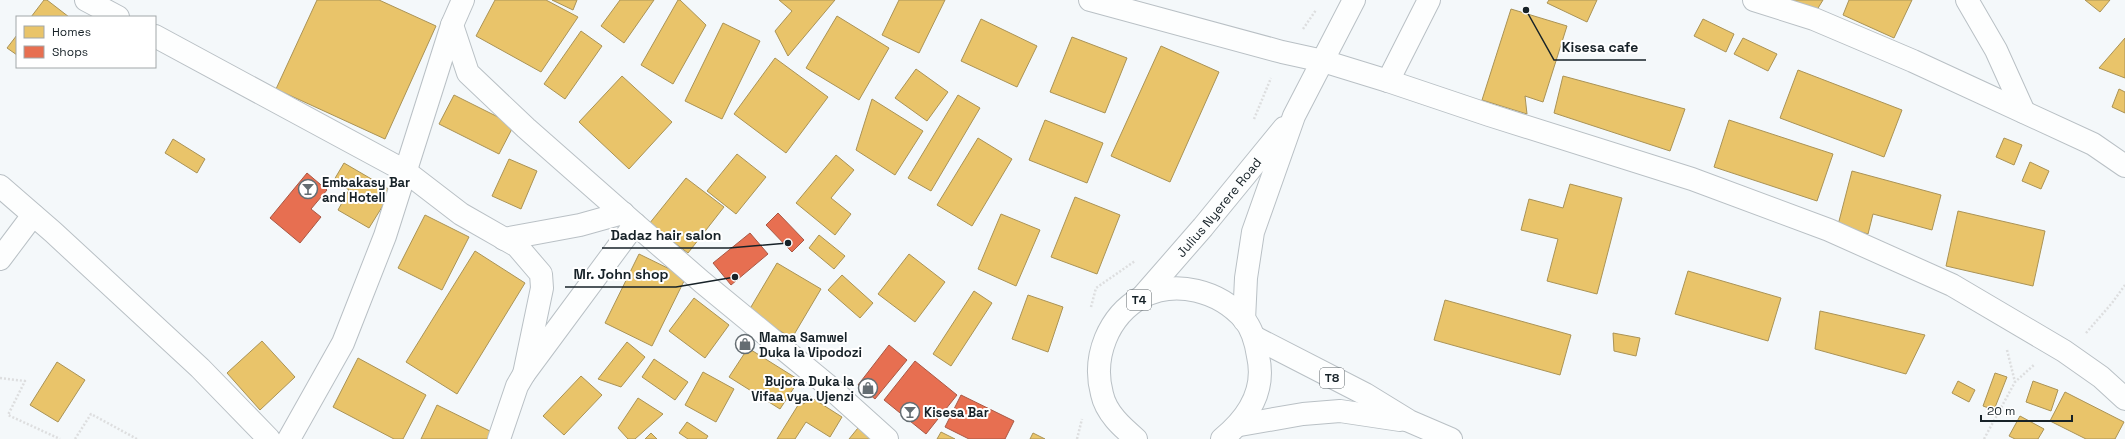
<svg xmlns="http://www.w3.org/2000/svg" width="2125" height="439" font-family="'Space Grotesk',sans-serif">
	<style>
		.homes { fill: #e9c46a; stroke: #aa9356 }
		.shops { fill: #e76f51; stroke: #a95845 }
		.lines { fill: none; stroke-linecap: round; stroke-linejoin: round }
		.minor-casing { stroke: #b9c0c5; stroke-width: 24 }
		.major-casing { stroke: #b9c0c5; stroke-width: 24 }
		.highway-casing { stroke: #b9c0c5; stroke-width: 24 }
		.path { stroke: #dddedf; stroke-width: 2.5; stroke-dasharray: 2 2; stroke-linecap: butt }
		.minor { stroke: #fdfefe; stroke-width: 22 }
		.major { stroke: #fdfefe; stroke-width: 22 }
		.highway { stroke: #fdfefe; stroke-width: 22 }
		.labels { text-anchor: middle; stroke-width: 4; stroke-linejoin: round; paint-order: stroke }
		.shield { fill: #fff; stroke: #5d6468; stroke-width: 1 }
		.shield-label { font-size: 12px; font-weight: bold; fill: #172228 }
		.poi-label { font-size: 13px; font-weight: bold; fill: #172228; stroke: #fff; text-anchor: start }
		.street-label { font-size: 13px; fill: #172228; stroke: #fff }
		.leader { fill: none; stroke: #172228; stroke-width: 1.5 }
		.callout-dot { fill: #172228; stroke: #fff; stroke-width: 1.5 }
		.callout-label { font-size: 14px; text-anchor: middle; font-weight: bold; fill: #172228; stroke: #fff; stroke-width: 4; stroke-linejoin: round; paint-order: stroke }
	</style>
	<rect width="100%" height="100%" fill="#f4f8fa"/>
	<g class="homes">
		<path d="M 44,0 L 47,0 L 69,17 L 31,17 Z"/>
		<path d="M 317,0 L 379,0 L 436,26 L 385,139 L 276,89 Z"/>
		<path d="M 495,0 L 546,0 L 578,17 L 541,72 L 476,36 Z"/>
		<path d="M 552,0 L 577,0 L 573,10 Z"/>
		<path d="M 620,0 L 654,0 L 624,43 L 601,26 Z"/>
		<path d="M 678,0 L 680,0 L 706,25 L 673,84 L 641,65 Z"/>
		<path d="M 779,0 L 835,0 L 788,56 L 775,31 L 792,11 Z"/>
		<path d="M 899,0 L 945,0 L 919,53 L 882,35 Z"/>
		<path d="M 1549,0 L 1597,0 L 1587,22 L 1547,3 Z"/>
		<path d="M 1792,0 L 1823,0 L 1815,13 Z"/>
		<path d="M 1849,0 L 1912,0 L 1894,38 L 1843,15 Z"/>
		<path d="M 2085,0 L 2110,0 L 2100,12 Z"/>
		<path d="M 1511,9 L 1567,26 L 1543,102 L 1525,96 L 1527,114 L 1482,100 Z"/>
		<path d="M 837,16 L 889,48 L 859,100 L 806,68 Z"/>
		<path d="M 981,19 L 1037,46 L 1017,87 L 961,61 Z"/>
		<path d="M 1703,19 L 1734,34 L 1726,52 L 1694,36 Z"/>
		<path d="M 723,23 L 760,41 L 722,119 L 685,101 Z"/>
		<path d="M 581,31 L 602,46 L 565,99 L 544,84 Z"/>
		<path d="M 17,35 L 17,55 L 7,48 Z"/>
		<path d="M 1072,37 L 1127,58 L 1105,113 L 1050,92 Z"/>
		<path d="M 1743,38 L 1777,54 L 1768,71 L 1734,54 Z"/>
		<path d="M 2125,38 L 2125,78 L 2099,68 Z"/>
		<path d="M 1161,46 L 1219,72 L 1170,182 L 1111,156 Z"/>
		<path d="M 775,58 L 828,97 L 786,153 L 734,114 Z"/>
		<path d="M 916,69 L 948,92 L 927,121 L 895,98 Z"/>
		<path d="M 1798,70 L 1902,110 L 1884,157 L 1780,118 Z"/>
		<path d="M 622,76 L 672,122 L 629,169 L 579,122 Z"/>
		<path d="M 1563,76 L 1685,109 L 1670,151 L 1554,113 Z"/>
		<path d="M 2119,89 L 2125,92 L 2125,113 L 2112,107 Z"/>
		<path d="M 454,95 L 514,125 L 499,154 L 439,124 Z"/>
		<path d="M 958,95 L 980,108 L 931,191 L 908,178 Z"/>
		<path d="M 872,99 L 923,131 L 895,175 L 856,150 Z"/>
		<path d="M 1045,120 L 1103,143 L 1087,183 L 1029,160 Z"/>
		<path d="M 1729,120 L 1833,154 L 1817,201 L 1714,167 Z"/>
		<path d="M 978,138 L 1012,159 L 972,226 L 937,205 Z"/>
		<path d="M 2004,138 L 2022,145 L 2014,165 L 1996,157 Z"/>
		<path d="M 173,139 L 205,159 L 197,173 L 165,153 Z"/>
		<path d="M 737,154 L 766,177 L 736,214 L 707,191 Z"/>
		<path d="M 836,155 L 854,170 L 831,198 L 851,214 L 835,235 L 796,203 Z"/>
		<path d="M 509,159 L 537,171 L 521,209 L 492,196 Z"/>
		<path d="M 2030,162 L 2049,171 L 2041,189 L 2022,181 Z"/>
		<path d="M 344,163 L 392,191 L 369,228 L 338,210 L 349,190 L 334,180 Z"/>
		<path d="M 1852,171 L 1941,195 L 1932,230 L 1873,214 L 1868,234 L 1838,225 Z"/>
		<path d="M 686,178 L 724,207 L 688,253 L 649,224 Z"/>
		<path d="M 1570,184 L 1622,198 L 1597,294 L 1547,281 L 1558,239 L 1521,230 L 1529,199 L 1563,208 Z"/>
		<path d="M 1075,197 L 1120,215 L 1097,274 L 1051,257 Z"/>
		<path d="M 1958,211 L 2045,231 L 2033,286 L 1946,266 Z"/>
		<path d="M 1001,214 L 1040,230 L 1016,286 L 978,269 Z"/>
		<path d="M 425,215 L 469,237 L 442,290 L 398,268 Z"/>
		<path d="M 819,235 L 845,256 L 834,269 L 809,248 Z"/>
		<path d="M 475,251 L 525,283 L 457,394 L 406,362 Z"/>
		<path d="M 639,254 L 686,277 L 652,346 L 605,323 Z"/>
		<path d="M 909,254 L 945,282 L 915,322 L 878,294 Z"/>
		<path d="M 777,263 L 821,289 L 792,338 L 748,312 Z"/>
		<path d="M 1688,271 L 1781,298 L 1768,341 L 1675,314 Z"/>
		<path d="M 842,275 L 873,303 L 860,318 L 828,290 Z"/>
		<path d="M 974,291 L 992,303 L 951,366 L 933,354 Z"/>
		<path d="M 1028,295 L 1063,307 L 1048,352 L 1012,339 Z"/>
		<path d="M 694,298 L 729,325 L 705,358 L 669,331 Z"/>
		<path d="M 1445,300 L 1571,335 L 1560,375 L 1434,340 Z"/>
		<path d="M 1820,311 L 1925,335 L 1906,374 L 1815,349 Z"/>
		<path d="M 1613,333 L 1640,338 L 1636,356 L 1614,351 Z"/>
		<path d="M 262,341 L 295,377 L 260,410 L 227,373 Z"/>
		<path d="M 627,342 L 645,357 L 621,387 L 598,379 Z"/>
		<path d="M 748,348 L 799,380 L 780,409 L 729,377 Z"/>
		<path d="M 358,358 L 426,395 L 403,439 L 394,439 L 333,407 Z"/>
		<path d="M 654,359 L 688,382 L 675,400 L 642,377 Z"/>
		<path d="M 57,362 L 85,380 L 58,422 L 30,405 Z"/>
		<path d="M 703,372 L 734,389 L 716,422 L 685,405 Z"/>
		<path d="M 1995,373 L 2007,377 L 1994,410 L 1983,406 Z"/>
		<path d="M 581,376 L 602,395 L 564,435 L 543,416 Z"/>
		<path d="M 1958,381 L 1975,390 L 1969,402 L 1952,393 Z"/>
		<path d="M 2033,381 L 2058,390 L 2051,411 L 2026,402 Z"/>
		<path d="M 2065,392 L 2124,422 L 2115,439 L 2086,439 L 2050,421 Z"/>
		<path d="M 809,396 L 842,417 L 830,437 L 806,422 L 795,439 L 777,439 L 800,402 L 804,404 Z"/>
		<path d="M 638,398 L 663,414 L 635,439 L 628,439 L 618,428 Z"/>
		<path d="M 437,405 L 496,434 L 494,439 L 421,439 Z"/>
		<path d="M 2020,416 L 2044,429 L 2038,439 L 2015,439 L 2009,436 Z"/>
		<path d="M 687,422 L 708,436 L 706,439 L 688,439 L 679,433 Z"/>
		<path d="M 862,423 L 882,439 L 849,439 Z"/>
		<path d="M 941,432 L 955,439 L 937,439 Z"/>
		<path d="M 651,433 L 657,439 L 645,439 Z"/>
		<path d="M 1033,433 L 1045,439 L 1030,439 Z"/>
	</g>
	<g class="shops">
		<path d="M 307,173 L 327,190 L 311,209 L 321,217 L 300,243 L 270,218 Z"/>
		<path d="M 778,213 L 804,240 L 792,252 L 766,225 Z"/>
		<path d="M 750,233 L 768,254 L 731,285 L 713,263 Z"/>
		<path d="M 889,345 L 907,360 L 875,399 L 858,385 Z"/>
		<path d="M 915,361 L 957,395 L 926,434 L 884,400 Z"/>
		<path d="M 961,395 L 1014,421 L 1005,439 L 969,439 L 945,427 Z"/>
	</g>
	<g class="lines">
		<defs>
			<g id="minor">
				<path d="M 86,0 L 118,17"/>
				<path d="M 1090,0 L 1282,52 L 1323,61 L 1388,81 L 1489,115 L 1692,179 L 1829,230 L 1952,285 L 2064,351 L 2101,377 L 2125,399"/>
				<path d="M 1754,0 L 1814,19 L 1913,61 L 2093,144 L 2125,166"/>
				<path d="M 1967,0 L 1996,50 L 2024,112"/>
				<path d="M 452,25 L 468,73 L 526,128 L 635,224 L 702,282 L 826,384 L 887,439"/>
				<path d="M 155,36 L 405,171 L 461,214 L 517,246 L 541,274 L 542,288 L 524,374"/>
				<path d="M 1388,81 L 1429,0"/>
				<path d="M 0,186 L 53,232 L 200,368 L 269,439"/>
				<path d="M 504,239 L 580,225 L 623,213"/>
				<path d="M 0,259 L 33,215"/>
				<path d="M 289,439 L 343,343 L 385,236 L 452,25 L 463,0"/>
				<path d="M 499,439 L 517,386 L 524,374 L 635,224"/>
			</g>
			<g id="major">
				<path d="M 1254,337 L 1365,394 L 1409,421 L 1451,439"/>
				<path d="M 1240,425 L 1303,414 L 1340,411 L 1400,420"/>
			</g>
			<g id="highway">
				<path id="s1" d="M 1142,297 L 1203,227 L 1284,128"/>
				<path d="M 1244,320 L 1246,278 L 1253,232 L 1294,116 L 1354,0"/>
				<path d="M 1136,439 C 1122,427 1106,413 1102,394 C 1092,357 1108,316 1142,297 C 1176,279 1219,291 1244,319 C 1253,330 1256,343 1258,356 C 1266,391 1248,418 1222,439"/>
			</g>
		</defs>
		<use href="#minor" class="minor-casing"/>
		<use href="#major" class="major-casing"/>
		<use href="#highway" class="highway-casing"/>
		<g class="path">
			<path d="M 1303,29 L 1316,10"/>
			<path d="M 1254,119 L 1271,78"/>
			<path d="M 1091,307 L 1096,288 L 1135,261"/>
			<path d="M 2086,333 L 2112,303 L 2125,285"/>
			<path d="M 2007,350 L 2015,382"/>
			<path d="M 0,378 L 25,381 L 8,415 L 60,439"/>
			<path d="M 75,439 L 91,414 L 137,439"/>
			<path d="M 1077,439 L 1082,419"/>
			<path d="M 1984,439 L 2015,382 L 2035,364"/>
		</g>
		<use href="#minor" class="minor"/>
		<use href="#major" class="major"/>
		<use href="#highway" class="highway"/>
	</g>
	<defs>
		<symbol id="bar-ring" viewBox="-11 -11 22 22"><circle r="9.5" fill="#fff" stroke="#646d72" stroke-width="1.5"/><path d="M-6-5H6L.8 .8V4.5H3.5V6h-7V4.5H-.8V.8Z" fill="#646d72"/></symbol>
		<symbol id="shop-ring" viewBox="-11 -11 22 22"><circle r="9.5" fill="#fff" stroke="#646d72" stroke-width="1.5"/><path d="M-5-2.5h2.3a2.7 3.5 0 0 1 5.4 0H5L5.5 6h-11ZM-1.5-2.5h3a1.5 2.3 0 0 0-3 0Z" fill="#646d72"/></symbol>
	</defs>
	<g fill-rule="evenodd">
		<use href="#bar-ring" x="297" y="178" width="22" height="22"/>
		<use href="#shop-ring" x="734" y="333" width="22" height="22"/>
		<use href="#shop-ring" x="857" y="377" width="22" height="22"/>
		<use href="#bar-ring" x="899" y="401" width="22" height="22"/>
	</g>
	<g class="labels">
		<g class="shield">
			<rect x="1127" y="290" width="24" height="20" rx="3"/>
			<rect x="1320" y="368" width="24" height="20" rx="3"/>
		</g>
		<g class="shield-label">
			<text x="1139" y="304">T4</text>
			<text x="1332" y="382">T8</text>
		</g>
		<g class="poi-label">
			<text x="322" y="187">Embakasy Bar<tspan x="322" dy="15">and Hotell</tspan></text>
			<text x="759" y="342">Mama Samwel<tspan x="759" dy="15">Duka la Vipodozi</tspan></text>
			<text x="854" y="386" text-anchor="end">Bujora Duka la<tspan x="854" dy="15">Vifaa vya. Ujenzi</tspan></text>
			<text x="924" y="417">Kisesa Bar</text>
		</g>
		<g class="street-label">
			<text dy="5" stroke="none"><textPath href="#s1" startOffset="118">Julius Nyerere Road</textPath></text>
		</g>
	</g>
	<path class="leader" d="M1526 10L1554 60H1646M788 243L729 248H602M735 277L676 287H565"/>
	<g class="callout-dot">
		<circle cx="1526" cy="10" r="4"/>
		<circle cx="788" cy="243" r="4"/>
		<circle cx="735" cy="277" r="4"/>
	</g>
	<g class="callout-label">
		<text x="1600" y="52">Kisesa cafe</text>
		<text x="666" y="240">Dadaz hair salon</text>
		<text x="621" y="279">Mr. John shop</text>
	</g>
	<rect x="16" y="16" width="140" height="52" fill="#ffffff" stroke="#a2a7a9"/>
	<rect x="24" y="26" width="20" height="12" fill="#e9c46a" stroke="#a2a7a9"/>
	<text x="52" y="36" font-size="12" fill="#172228">Homes</text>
	<rect x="24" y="46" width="20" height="12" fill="#e76f51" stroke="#a2a7a9"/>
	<text x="52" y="56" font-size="12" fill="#172228">Shops</text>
	<path d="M1981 415v6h91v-6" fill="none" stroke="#172228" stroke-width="2"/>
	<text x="1987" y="415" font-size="12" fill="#172228" stroke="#ffffff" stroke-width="3" paint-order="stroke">20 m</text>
</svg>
